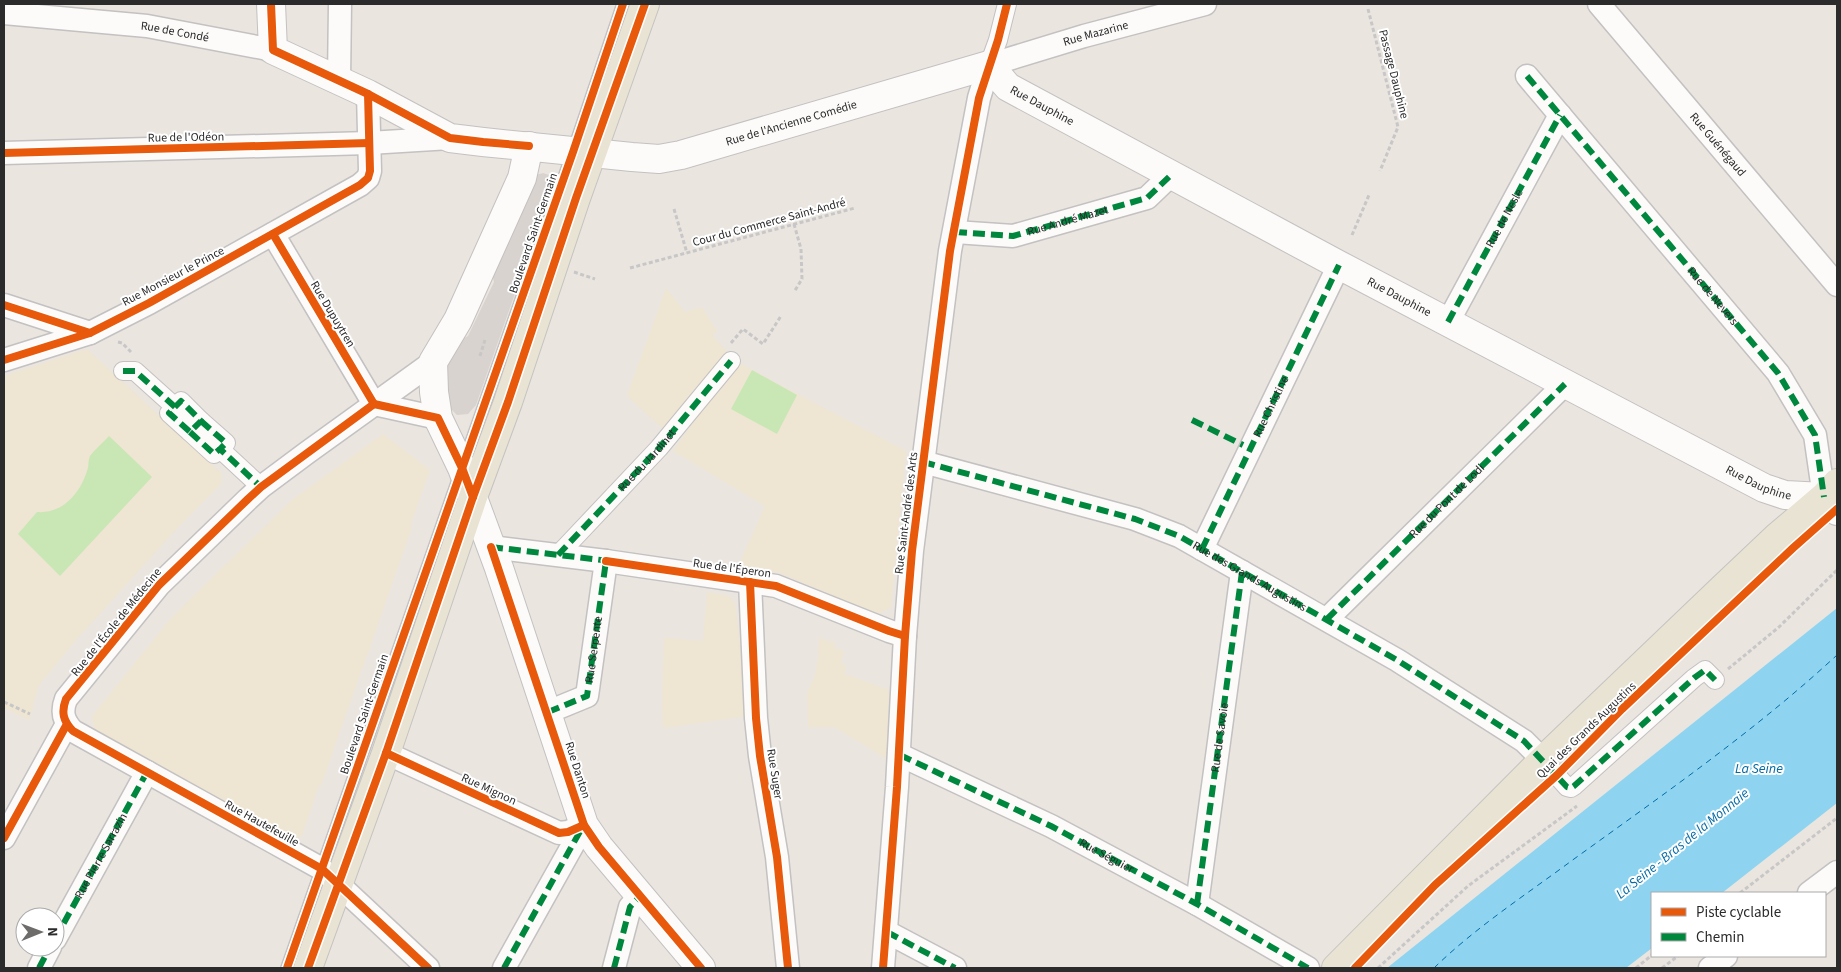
<svg xmlns="http://www.w3.org/2000/svg" width="1841" height="972" font-family="'Source Sans 3',sans-serif">
	<style>
		.education { fill: #eee5d3 }
		.green { fill: #c9e7b5 }
		.plaza { fill: #d8d3ce }
		.water { fill: #8ed4f0 }
		.lines { fill: none; stroke-linecap: round; stroke-linejoin: round }
		.ferry { stroke: #036aa6; stroke-width: 1; stroke-dasharray: 6 5; stroke-linecap: butt }
		.service-casing { stroke: #c3c1c1; stroke-width: 14 }
		.pedestrian-casing { stroke: #c3c1c1; stroke-width: 20 }
		.minor-casing { stroke: #c3c1c1; stroke-width: 25 }
		.tertiary-casing { stroke: #c3c1c1; stroke-width: 30 }
		.primary-casing { stroke: #c5c3c1; stroke-width: 30 }
		.path { stroke: #c8c7c7; stroke-width: 3; stroke-dasharray: 4 2.5; stroke-linecap: butt }
		.service { stroke: #fcfbfa; stroke-width: 11 }
		.pedestrian { stroke: #fcfbfa; stroke-width: 18 }
		.minor { stroke: #fcfbfa; stroke-width: 22 }
		.tertiary { stroke: #fcfbfa; stroke-width: 28 }
		.primary { stroke: #e8e3d2; stroke-width: 28 }
		.quiet { stroke: #00873e; stroke-width: 6; stroke-dasharray: 12 6; stroke-linecap: butt }
		.cycleway-casing { stroke: #fff; stroke-width: 11 }
		.cycleway { stroke: #e8590c; stroke-width: 8 }
		.labels { text-anchor: middle; stroke-width: 4; stroke-linejoin: round; paint-order: stroke }
		.street-label { font-size: 12px; fill: #2b2b2b; stroke: #fff }
		.water-label { font-size: 14px; font-style: italic; fill: #036aa6; stroke: #fff }
	</style>
	<rect width="100%" height="100%" fill="#eae5df"/>
	<g class="education">
		<path d="M 666,288 L 685,312 L 702,307 L 717,331 L 712,335 L 728,353 L 664,430 L 627,396 Z"/>
		<path d="M 87,349 L 221,473 L 221,484 L 180,525 L 76,640 L 39,685 L 29,720 L 4,708 L 4,376 Z"/>
		<path d="M 737,362 L 906,451 L 891,607 L 877,615 L 776,571 L 775,573 L 738,567 L 765,506 L 673,451 Z"/>
		<path d="M 383,434 L 430,470 L 410,526 L 412,527 L 370,647 L 371,648 L 370,650 L 369,650 L 364,663 L 365,667 L 363,666 L 321,786 L 319,785 L 302,836 L 295,838 L 95,731 L 92,716 L 172,617 L 292,500 Z"/>
		<path d="M 707,592 L 729,596 L 735,603 L 748,716 L 663,728 L 662,699 L 664,638 L 703,641 Z"/>
		<path d="M 819,638 L 836,643 L 834,648 L 844,651 L 841,664 L 846,665 L 845,674 L 889,690 L 887,759 L 834,727 L 808,727 L 807,693 L 815,676 L 818,658 Z"/>
	</g>
	<g class="green">
		<path d="M 752,370 L 797,395 L 777,434 L 731,409 Z"/>
		<path d="M 109,436 L 152,477 L 60,576 L 18,534 L 37,512 C 63,514 80,493 87,471 C 89,467 88,460 90,456 C 95,449 103,443 109,436 Z"/>
	</g>
	<path class="plaza" d="M 543,173 L 549,175 L 553,185 L 476,405 L 468,414 L 457,415 L 446,404 L 444,371 L 459,341 L 468,336 L 494,282 L 492,274 L 536,175 Z"/>
	<path class="water" d="M 1837,608 L 1837,803 L 1722,893 L 1652,893 L 1652,948 L 1626,968 L 1387,968 Z"/>
	<g class="lines">
		<path class="ferry" d="M 1434,968 C 1476,927 1527,894 1574,859 C 1664,794 1756,730 1837,655"/>
		<defs>
			<path id="service" d="M 287,968 L 573,152 L 623,4"/>
			<g id="pedestrian">
				<path d="M 989,65 L 998,40 L 1007,4"/>
				<path d="M 123,371 L 135,371 L 175,407 L 169,413 L 190,432 L 201,421 L 181,401 L 175,407"/>
				<path d="M 201,421 L 226,443 L 220,449 L 261,487"/>
				<path d="M 190,432 L 214,454 L 220,449"/>
				<path d="M 558,555 L 659,448 L 731,361"/>
				<path d="M 1543,760 L 1567,787 L 1571,788 L 1574,786 L 1694,678 L 1705,670 L 1715,680"/>
			</g>
			<g id="minor">
				<path id="s1" d="M 1599,4 L 1837,285"/>
				<path id="s2" d="M 4,13 L 147,26 L 273,50"/>
				<path d="M 1527,76 L 1778,373 L 1815,435 L 1824,497"/>
				<path d="M 339,80 L 340,4"/>
				<path d="M 4,153 L 369,143 L 450,138"/>
				<path d="M 955,232 L 1013,236 L 1147,198 L 1171,175"/>
				<path d="M 273,234 L 374,404"/>
				<path d="M 4,305 L 90,333"/>
				<path d="M 1448,322 L 1560,115"/>
				<path d="M 4,360 L 90,333 L 149,303 L 360,185 L 368,178 L 370,171 L 368,94"/>
				<path d="M 374,404 L 438,418"/>
				<path id="s3" d="M 923,462 L 1135,519 L 1179,536 L 1397,660 L 1524,741 L 1543,760"/>
				<path d="M 491,547 L 606,561 L 776,586 L 889,631 L 905,636"/>
				<path d="M 1202,549 L 1339,265"/>
				<path d="M 750,582 L 756,718 L 760,756 L 777,857 L 788,968"/>
				<path d="M 1327,619 L 1565,384"/>
				<path id="s4" d="M 548,712 L 587,696 L 606,561"/>
				<path d="M 386,753 L 559,833 L 568,832 L 584,825"/>
				<path id="s5" d="M 900,755 L 1051,826 L 1197,904 L 1308,968"/>
				<path d="M 4,838 L 67,724"/>
				<path d="M 1809,893 L 1837,872"/>
				<path d="M 1197,904 L 1242,572"/>
				<path d="M 887,932 L 955,968"/>
				<path id="s6" d="M 55,939 L 147,772"/>
				<path d="M 39,968 L 50,947"/>
				<path d="M 428,968 L 322,869 L 73,731 C 63,721 61,712 66,699 L 159,585 L 248,499 L 261,487 L 308,452 L 433,362"/>
				<path d="M 504,968 L 584,825"/>
				<path d="M 614,968 L 630,907 L 640,896"/>
				<path id="s7" d="M 883,968 L 897,787 L 905,636 L 912,551 L 950,251 L 979,98 L 989,65 L 1084,36 L 1205,4"/>
				<path d="M 1710,968 L 1726,956"/>
			</g>
			<g id="tertiary">
				<path id="s8" d="M 271,4 L 273,50 L 368,94 L 450,138 L 483,142 L 632,157 L 659,159 L 681,155 L 989,65 L 1008,87 L 1339,265 L 1764,488 L 1785,495 L 1824,497 L 1837,511"/>
				<path d="M 529,146 L 522,178 L 458,320 L 433,362 L 434,392 L 438,418 L 462,468 L 499,568 L 584,825 L 599,847 L 701,968"/>
			</g>
			<g id="primary">
				<path d="M 308,968 L 386,753 L 473,497 L 508,402 L 576,198 L 645,4"/>
				<path d="M 1336,968 L 1543,760 L 1725,586 L 1777,537 L 1824,497 L 1837,483"/>
			</g>
		</defs>
		<use href="#service" class="service-casing"/>
		<use href="#pedestrian" class="pedestrian-casing"/>
		<use href="#minor" class="minor-casing"/>
		<use href="#tertiary" class="tertiary-casing"/>
		<use href="#primary" class="primary-casing"/>
		<g class="path">
			<path d="M 1368,9 L 1398,127 L 1380,171"/>
			<path d="M 674,209 L 687,253"/>
			<path d="M 794,224 L 801,249 L 802,279 L 794,292"/>
			<path d="M 1352,235 L 1369,195"/>
			<path d="M 630,268 L 855,208"/>
			<path d="M 574,272 L 595,279"/>
			<path d="M 118,342 L 122,343 L 131,352"/>
			<path d="M 731,343 L 743,329 L 763,344 L 781,316"/>
			<path d="M 480,356 L 485,340"/>
			<path d="M 1728,669 L 1779,627 L 1837,570"/>
			<path d="M 4,702 L 30,714"/>
			<path d="M 1740,893 L 1837,818"/>
			<path d="M 1378,968 L 1468,886 L 1577,806"/>
			<path d="M 1636,968 L 1652,955"/>
			<path d="M 1662,968 L 1678,956"/>
		</g>
		<use href="#service" class="service"/>
		<use href="#pedestrian" class="pedestrian"/>
		<use href="#minor" class="minor"/>
		<use href="#tertiary" class="tertiary"/>
		<use href="#primary" class="primary"/>
		<g class="quiet">
			<path id="s9" d="M 1527,76 L 1778,373 L 1815,435 L 1824,497"/>
			<path id="s10" d="M 955,232 L 1013,236 L 1147,198 L 1171,175"/>
			<path id="s11" d="M 1448,322 L 1560,115"/>
			<path d="M 123,371 L 135,371 L 175,407 L 169,413 L 190,432 L 201,421 L 181,401 L 175,407"/>
			<path d="M 1192,420 L 1243,445"/>
			<path d="M 201,421 L 226,443 L 220,449 L 261,487"/>
			<path d="M 190,432 L 214,454 L 220,449"/>
			<path d="M 923,462 L 1135,519 L 1179,536 L 1397,660 L 1524,741 L 1567,787 L 1571,788 L 1574,786 L 1694,678 L 1705,670 L 1715,680"/>
			<path d="M 491,547 L 610,561"/>
			<path id="s12" d="M 1202,549 L 1339,265"/>
			<path id="s13" d="M 558,555 L 659,448 L 731,361"/>
			<path id="s14" d="M 1327,619 L 1565,384"/>
			<path d="M 548,712 L 587,696 L 606,561"/>
			<path d="M 900,755 L 1051,826 L 1197,904 L 1308,968"/>
			<path id="s15" d="M 1197,904 L 1242,572"/>
			<path d="M 887,932 L 955,968"/>
			<path d="M 55,939 L 147,772"/>
			<path d="M 39,968 L 50,947"/>
			<path d="M 504,968 L 583,826"/>
			<path d="M 614,968 L 630,907 L 640,896"/>
		</g>
		<defs>
			<g id="cycleway">
				<path d="M 271,4 L 273,50 L 368,94 L 450,138 L 483,142 L 529,146"/>
				<path d="M 4,153 L 369,143"/>
				<path d="M 273,234 L 374,404"/>
				<path d="M 4,305 L 90,333"/>
				<path d="M 4,360 L 90,333 L 149,303 L 360,185 L 368,178 L 370,171 L 368,94"/>
				<path d="M 374,404 L 261,487 L 248,499 L 159,585 L 66,699 C 61,712 63,721 73,731 L 322,869 L 428,968"/>
				<path d="M 374,404 L 438,418 L 462,468 L 473,497"/>
				<path d="M 491,547 L 584,825 L 599,847 L 701,968"/>
				<path d="M 606,561 L 776,586 L 889,631 L 905,636"/>
				<path d="M 750,582 L 756,718 L 760,756 L 777,857 L 788,968"/>
				<path d="M 386,753 L 559,833 L 568,832 L 584,825"/>
				<path d="M 4,838 L 67,724"/>
				<path d="M 287,968 L 573,152 L 623,4"/>
				<path d="M 308,968 L 386,753 L 473,497 L 508,402 L 576,198 L 645,4"/>
				<path d="M 883,968 L 897,787 L 905,636 L 912,551 L 950,251 L 979,98 L 998,40 L 1007,4"/>
				<path d="M 1355,968 L 1435,885 L 1557,775 L 1622,709 L 1793,548 L 1837,509"/>
			</g>
		</defs>
		<use href="#cycleway" class="cycleway-casing"/>
		<use href="#cycleway" class="cycleway"/>
	</g>
	<g class="labels">
		<g class="street-label">
			<text dy="4" stroke="none"><textPath href="#s2" startOffset="172">Rue de Condé</textPath></text>
			<text dy="4" stroke="none"><textPath href="#s7" startOffset="1022">Rue Mazarine</textPath></text>
			<text transform="translate(1394 74) rotate(76)" y="4">Passage Dauphine</text>
			<text dy="4" stroke="none"><textPath href="#s8" startOffset="865">Rue Dauphine</textPath></text>
			<text dy="4" stroke="none"><textPath href="#s8" startOffset="591">Rue de l'Ancienne Comédie</textPath></text>
			<text transform="translate(186 137) rotate(-1)" y="4">Rue de l'Odéon</text>
			<text dy="4" stroke="none"><textPath href="#s1" startOffset="184">Rue Guénégaud</textPath></text>
			<text dy="4" stroke="none"><textPath href="#s11" startOffset="118">Rue de Nesle</textPath></text>
			<text dy="4" stroke="none"><textPath href="#s10" startOffset="115">Rue André Mazet</textPath></text>
			<text transform="translate(769 222) rotate(-15)" y="4">Cour du Commerce Saint-André</text>
			<text transform="translate(533 233) rotate(-71)" y="4">Boulevard Saint-Germain</text>
			<text transform="translate(173 276) rotate(-28)" y="4">Rue Monsieur le Prince</text>
			<text dy="4" stroke="none"><textPath href="#s9" startOffset="288">Rue de Nevers</textPath></text>
			<text dy="4" stroke="none"><textPath href="#s8" startOffset="1270">Rue Dauphine</textPath></text>
			<text transform="translate(333 314) rotate(59)" y="4">Rue Dupuytren</text>
			<text dy="4" stroke="none"><textPath href="#s12" startOffset="158">Rue Christine</textPath></text>
			<text dy="4" stroke="none"><textPath href="#s13" startOffset="130">Rue du Jardinet</textPath></text>
			<text dy="4" stroke="none"><textPath href="#s8" startOffset="1675">Rue Dauphine</textPath></text>
			<text dy="4" stroke="none"><textPath href="#s14" startOffset="168">Rue du Pont de Lodi</textPath></text>
			<text transform="translate(906 513) rotate(-83)" y="4">Rue Saint-André des Arts</text>
			<text transform="translate(732 568) rotate(8)" y="4">Rue de l'Éperon</text>
			<text dy="4" stroke="none"><textPath href="#s3" startOffset="348">Rue des Grands Augustins</textPath></text>
			<text transform="translate(116 622) rotate(-51)" y="4">Rue de l'École de Médecine</text>
			<text dy="4" stroke="none"><textPath href="#s4" startOffset="89">Rue Serpente</textPath></text>
			<text transform="translate(364 714) rotate(-71)" y="4">Boulevard Saint-Germain</text>
			<text transform="translate(1586 730) rotate(-44)" y="4">Quai des Grands Augustins</text>
			<text dy="4" stroke="none"><textPath href="#s15" startOffset="168">Rue de Savoie</textPath></text>
			<text transform="translate(578 770) rotate(72)" y="4">Rue Danton</text>
			<text transform="translate(775 774) rotate(81)" y="4">Rue Suger</text>
			<text transform="translate(489 789) rotate(25)" y="4">Rue Mignon</text>
			<text transform="translate(262 823) rotate(29)" y="4">Rue Hautefeuille</text>
			<text dy="4" stroke="none"><textPath href="#s6" startOffset="95">Rue Pierre Sarrazin</textPath></text>
			<text dy="4" stroke="none"><textPath href="#s5" startOffset="230">Rue Séguier</textPath></text>
		</g>
		<g class="water-label">
			<text x="1759" y="773">La Seine</text>
			<text transform="translate(1682 843) rotate(-39)" y="5">La Seine - Bras de la Monnaie</text>
		</g>
	</g>
	<rect width="1841" height="972" fill="none" stroke="#2b2b2b" stroke-width="10"/>
	<rect x="1651" y="892" width="175" height="65" fill="#ffffff" stroke="#aaaaaa"/>
	<rect x="1661" y="908" width="25" height="8" fill="#e8590c" stroke="#aaaaaa"/>
	<text x="1696" y="917" font-size="15" fill="#2b2b2b">Piste cyclable</text>
	<rect x="1661" y="933" width="25" height="8" fill="#00873e" stroke="#aaaaaa"/>
	<text x="1696" y="942" font-size="15" fill="#2b2b2b">Chemin</text>
	<g transform="translate(40 932) rotate(89)"><circle r="24" fill="#ffffff" stroke="#aaaaaa"/>
	<path d="M0-4L9 19L0 12L-9 19Z" fill="#6e6c6a"/>
	<text y="-8" font-size="14" font-weight="bold" text-anchor="middle" fill="#2b2b2b">N</text>
	</g>
</svg>
